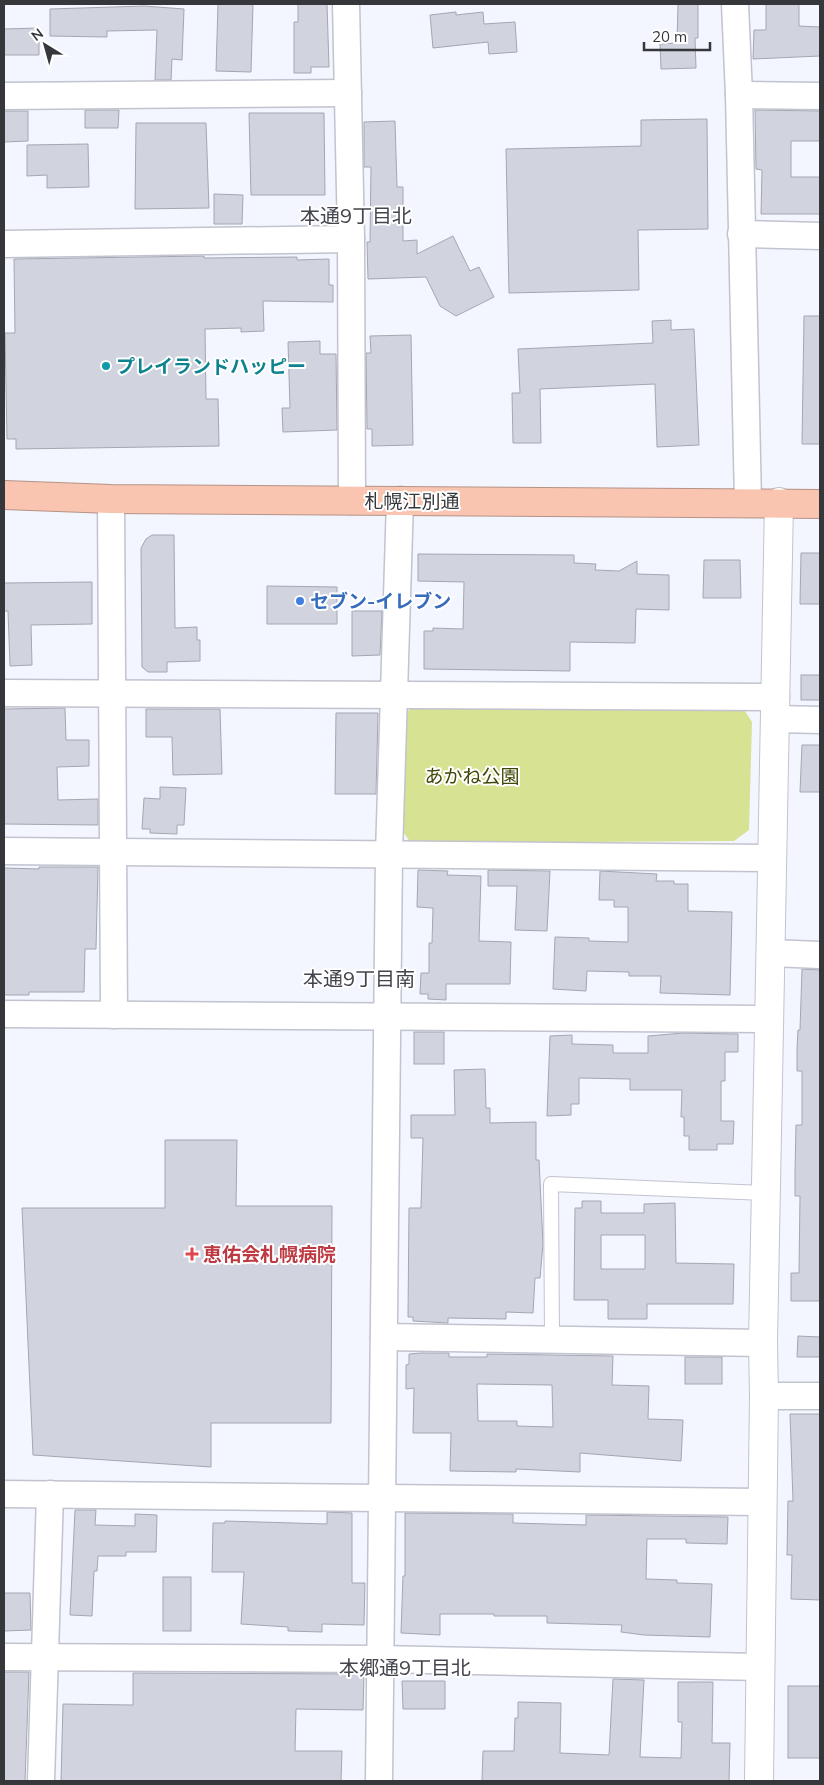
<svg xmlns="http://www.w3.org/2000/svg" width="824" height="1785" font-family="Mulish,'Noto Sans JP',sans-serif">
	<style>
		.green { fill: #d7e292 }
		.building { fill: #d1d3de; stroke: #a4a6b0; fill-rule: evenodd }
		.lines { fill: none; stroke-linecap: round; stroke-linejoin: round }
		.lane-casing { stroke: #c1c3ce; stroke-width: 16 }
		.street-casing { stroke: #c1c3ce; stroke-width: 29 }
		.secondary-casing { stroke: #c1c3ce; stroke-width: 30 }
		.highway-casing { stroke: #b59387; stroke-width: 30 }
		.lane { stroke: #fff; stroke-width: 14 }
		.street { stroke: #fff; stroke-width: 26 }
		.secondary { stroke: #fff; stroke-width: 28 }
		.highway { stroke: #f9c4b0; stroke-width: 28 }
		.culture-dot { fill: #0f9aa8; stroke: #fff; stroke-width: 2 }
		.shop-dot { fill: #3f7fe0; stroke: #fff; stroke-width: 2 }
		.health-dot { fill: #e0444e; stroke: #fff; stroke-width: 2 }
		.labels { text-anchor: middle; stroke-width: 4; stroke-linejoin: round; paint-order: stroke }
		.culture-label { font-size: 19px; font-weight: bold; fill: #0d838f; stroke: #fff; text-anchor: start }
		.street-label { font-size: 19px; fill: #36373b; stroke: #fff }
		.shop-label { font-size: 19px; font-weight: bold; fill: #366cbe; stroke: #fff; text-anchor: start }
		.park-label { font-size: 19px; fill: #404606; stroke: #fff }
		.health-label { font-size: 19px; font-weight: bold; fill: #be3a42; stroke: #fff; text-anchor: start }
		.neighbourhood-label { font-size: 20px; fill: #43444d; stroke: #fff }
	</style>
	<rect width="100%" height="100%" fill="#f4f6ff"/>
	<path class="green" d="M 412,707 L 745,711 L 752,722 L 749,830 L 734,841 L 411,843 L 403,832 L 406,713 Z"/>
	<g class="building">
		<path d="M 218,4 L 253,4 L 251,72 L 216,71 Z"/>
		<path d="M 298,4 L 327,4 L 329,67 L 311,67 L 311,73 L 294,73 L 294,22 L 298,22 Z"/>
		<path d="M 678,4 L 698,4 L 698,38 L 695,38 L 696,68 L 661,69 L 660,44 L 677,43 Z"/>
		<path d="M 766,4 L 799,4 L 799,26 L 820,27 L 820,56 L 753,59 L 754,30 L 766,30 Z"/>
		<path d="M 144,6 L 184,9 L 182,60 L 172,59 L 171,80 L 155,80 L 157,30 L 107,31 L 107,37 L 50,36 L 50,9 Z"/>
		<path d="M 456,12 L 456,15 L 483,12 L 484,24 L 515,22 L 517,52 L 489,54 L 488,42 L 433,48 L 430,15 Z"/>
		<path d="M 39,28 L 39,55 L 4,55 L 4,29 Z"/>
		<path d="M 85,110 L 119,110 L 118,128 L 85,128 Z"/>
		<path d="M 755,110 L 820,111 L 820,141 L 791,141 L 791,177 L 820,177 L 820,214 L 761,214 L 762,170 L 756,169 Z"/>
		<path d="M 4,111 L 28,111 L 28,141 L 4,142 Z"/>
		<path d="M 249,113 L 324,113 L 325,195 L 251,195 Z"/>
		<path d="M 707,119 L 708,229 L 638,230 L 639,290 L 509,293 L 506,149 L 641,146 L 641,120 Z"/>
		<path d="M 395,121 L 397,187 L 403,187 L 403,241 L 417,240 L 417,254 L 453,236 L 470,271 L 479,267 L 494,297 L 456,316 L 440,306 L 426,277 L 368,279 L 367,242 L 370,242 L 371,167 L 364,167 L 364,122 Z"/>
		<path d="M 136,123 L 206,123 L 209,208 L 135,209 Z"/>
		<path d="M 88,144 L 89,187 L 47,188 L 47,175 L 27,176 L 27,145 Z"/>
		<path d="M 214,194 L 243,195 L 242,224 L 214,224 Z"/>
		<path d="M 204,256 L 204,258 L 297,257 L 297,260 L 329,259 L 329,285 L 333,285 L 333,302 L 263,301 L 264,331 L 241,332 L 241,328 L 205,329 L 206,399 L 218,399 L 219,446 L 16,449 L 16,439 L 7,439 L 5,333 L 15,333 L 14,259 Z"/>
		<path d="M 804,316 L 820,316 L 820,444 L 802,444 Z"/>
		<path d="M 671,320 L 671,330 L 694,329 L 699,445 L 657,447 L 655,384 L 540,389 L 541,443 L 513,443 L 512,393 L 520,393 L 518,349 L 653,343 L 652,321 Z"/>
		<path d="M 411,335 L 413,445 L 372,446 L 372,429 L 367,429 L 366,353 L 371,353 L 370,336 Z"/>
		<path d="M 320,341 L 320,354 L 336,354 L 337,430 L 283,432 L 282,408 L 290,408 L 288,342 Z"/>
		<path d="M 152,535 L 174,535 L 175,628 L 197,627 L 197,640 L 200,640 L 200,661 L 167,662 L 167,672 L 148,672 L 142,667 L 141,548 L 146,539 Z"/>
		<path d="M 801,553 L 820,553 L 820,604 L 800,604 Z"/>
		<path d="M 418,554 L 574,555 L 574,563 L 596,564 L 595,570 L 619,571 L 637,561 L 637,574 L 669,575 L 669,610 L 636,609 L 635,643 L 570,642 L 570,671 L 424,669 L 424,631 L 433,631 L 433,628 L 463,629 L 464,582 L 418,581 Z"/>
		<path d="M 704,560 L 740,560 L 741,598 L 703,598 Z"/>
		<path d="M 92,582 L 92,624 L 31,625 L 32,665 L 10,666 L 8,611 L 4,611 L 4,583 Z"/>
		<path d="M 267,586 L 337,587 L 337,624 L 267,624 Z"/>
		<path d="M 352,611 L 382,611 L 380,655 L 352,656 Z"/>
		<rect x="801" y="675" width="19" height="25"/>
		<path d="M 65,708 L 66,740 L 89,740 L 89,766 L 57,767 L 58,800 L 98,799 L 98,825 L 4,824 L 4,709 Z"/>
		<path d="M 146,709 L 220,709 L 222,774 L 173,775 L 172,737 L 146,737 Z"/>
		<path d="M 336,713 L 378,713 L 376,794 L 335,794 Z"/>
		<path d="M 802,745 L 820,745 L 820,792 L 800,792 Z"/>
		<path d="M 160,787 L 186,788 L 184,825 L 177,825 L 177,834 L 150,833 L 150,829 L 142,829 L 144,798 L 160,799 Z"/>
		<path d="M 39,867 L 98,867 L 96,949 L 85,949 L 84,992 L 29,992 L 29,995 L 4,995 L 4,868 L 39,869 Z"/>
		<path d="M 418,870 L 448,871 L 447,875 L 481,876 L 479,941 L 511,942 L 510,984 L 446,984 L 446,1000 L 428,999 L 428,994 L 420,994 L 421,973 L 429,973 L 429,943 L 432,943 L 433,908 L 417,907 Z"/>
		<path d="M 488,870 L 550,871 L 547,931 L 515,930 L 517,886 L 488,886 Z"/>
		<path d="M 600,871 L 657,874 L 656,881 L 674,881 L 674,884 L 688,884 L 688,911 L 732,912 L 730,995 L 660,993 L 661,976 L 629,976 L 629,972 L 587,971 L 586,991 L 553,989 L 555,937 L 589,938 L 589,941 L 628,942 L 628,907 L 614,907 L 614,900 L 599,900 Z"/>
		<path d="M 802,969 L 820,970 L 820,1301 L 791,1301 L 791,1273 L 799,1273 L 800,1196 L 795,1196 L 795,1173 L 796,1125 L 802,1125 L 802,1071 L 797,1071 L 797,1049 L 798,1030 L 800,1030 Z"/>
		<rect x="414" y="1032" width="30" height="32"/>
		<path d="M 683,1033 L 738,1034 L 738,1052 L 725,1052 L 725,1081 L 721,1081 L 721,1121 L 734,1121 L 733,1144 L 717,1144 L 717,1150 L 689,1150 L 689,1136 L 684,1136 L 684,1117 L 681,1117 L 682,1090 L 630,1090 L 630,1079 L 579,1078 L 579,1104 L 571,1104 L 571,1115 L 547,1116 L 550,1036 L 572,1035 L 572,1044 L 613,1045 L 613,1053 L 648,1053 L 648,1036 Z"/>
		<path d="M 485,1069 L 486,1108 L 490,1108 L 490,1123 L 536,1122 L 536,1160 L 539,1160 L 543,1244 L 540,1278 L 535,1278 L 533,1313 L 506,1312 L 506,1319 L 448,1318 L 448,1323 L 413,1321 L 413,1317 L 408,1317 L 409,1208 L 421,1208 L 423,1138 L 411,1138 L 411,1115 L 455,1115 L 454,1070 Z"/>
		<path d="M 165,1140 L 237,1140 L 236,1206 L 332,1206 L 331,1423 L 211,1423 L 211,1467 L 33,1455 L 22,1208 L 165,1208 Z"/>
		<path d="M 582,1201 L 601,1201 L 601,1213 L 644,1213 L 644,1204 L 675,1203 L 676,1263 L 734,1264 L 733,1304 L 647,1304 L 647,1319 L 608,1319 L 608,1300 L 574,1300 L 575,1208 L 582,1208 ZM 601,1235 L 645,1235 L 645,1269 L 601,1269 Z"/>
		<path d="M 798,1336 L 820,1337 L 820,1357 L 797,1357 Z"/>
		<path d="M 421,1353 L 449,1353 L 449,1357 L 487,1357 L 487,1354 L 613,1356 L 612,1385 L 649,1386 L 648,1419 L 683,1420 L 681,1461 L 580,1453 L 580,1472 L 516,1469 L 516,1472 L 450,1471 L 451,1433 L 413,1433 L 414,1388 L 406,1389 L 406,1365 L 409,1364 L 409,1354 ZM 477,1384 L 552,1385 L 553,1427 L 517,1426 L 517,1421 L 478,1421 Z"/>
		<rect x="685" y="1357" width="37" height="27"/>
		<path d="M 790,1414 L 820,1414 L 820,1600 L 791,1599 L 792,1555 L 787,1555 L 788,1501 L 793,1501 Z"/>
		<path d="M 75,1510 L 96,1510 L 95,1525 L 135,1526 L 135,1514 L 157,1515 L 156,1552 L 126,1552 L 126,1556 L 98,1556 L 97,1571 L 94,1571 L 92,1616 L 70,1615 Z"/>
		<path d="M 327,1512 L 352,1513 L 352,1583 L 365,1583 L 364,1625 L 322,1624 L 322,1632 L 288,1631 L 288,1627 L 241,1624 L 244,1572 L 212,1572 L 213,1523 L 225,1523 L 225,1521 L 327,1524 Z"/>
		<path d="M 405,1513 L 513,1514 L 513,1523 L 586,1525 L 586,1515 L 728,1517 L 727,1544 L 686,1543 L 686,1539 L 647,1539 L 646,1579 L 677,1580 L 677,1583 L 712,1584 L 710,1637 L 644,1635 L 621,1632 L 622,1625 L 547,1623 L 547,1616 L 494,1616 L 494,1614 L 440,1614 L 440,1635 L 401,1633 L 403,1576 L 405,1576 Z"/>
		<rect x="163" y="1577" width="28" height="54"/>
		<path d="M 4,1593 L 30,1593 L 31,1630 L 4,1631 Z"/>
		<path d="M 4,1672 L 29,1672 L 25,1781 L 4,1781 Z"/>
		<path d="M 133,1673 L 364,1674 L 363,1710 L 296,1709 L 295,1751 L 342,1751 L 341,1781 L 61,1781 L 63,1704 L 133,1705 Z"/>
		<path d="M 613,1679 L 644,1680 L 640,1757 L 681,1758 L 682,1722 L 678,1722 L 678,1682 L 713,1682 L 712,1743 L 730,1743 L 729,1781 L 482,1781 L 483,1751 L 514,1751 L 515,1718 L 518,1718 L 518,1702 L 561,1703 L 560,1753 L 609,1755 Z"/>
		<path d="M 402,1681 L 445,1681 L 445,1709 L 403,1709 Z"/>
		<rect x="788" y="1686" width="32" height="72"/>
	</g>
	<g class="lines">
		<defs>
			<path id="lane" d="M 552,1338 L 551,1184 L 766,1193"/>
			<g id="street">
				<path d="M 346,4 L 351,239 L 352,501"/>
				<path d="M 735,4 L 739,95 L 748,502"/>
				<path d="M 739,95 L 820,96"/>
				<path d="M 4,96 L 348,93"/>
				<path d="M 741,234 L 820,236"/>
				<path d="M 4,244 L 351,239"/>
				<path d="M 111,499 L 114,1015"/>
				<path d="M 4,693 L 776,697"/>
				<path d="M 776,719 L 820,720"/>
				<path d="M 4,851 L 772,858"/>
				<path d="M 771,953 L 820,955"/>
				<path d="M 4,1014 L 769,1019"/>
				<path d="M 384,1337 L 763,1343"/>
				<path d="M 764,1396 L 820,1396"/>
				<path d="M 4,1494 L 761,1502"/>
				<path d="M 4,1657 L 380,1659 L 760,1667"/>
				<path d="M 41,1781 L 50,1494"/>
				<path d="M 379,1781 L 389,854 L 400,500"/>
			</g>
			<path id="secondary" d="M 759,1781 L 764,1396 L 763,1343 L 779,502"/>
			<path id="highway" d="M 4,495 L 111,499 L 820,504"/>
		</defs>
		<use href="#lane" class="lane-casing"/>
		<use href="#street" class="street-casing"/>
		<use href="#secondary" class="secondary-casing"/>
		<use href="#highway" class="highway-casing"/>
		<use href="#lane" class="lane"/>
		<use href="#street" class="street"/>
		<use href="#secondary" class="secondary"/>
		<use href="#highway" class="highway"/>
	</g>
	<circle class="culture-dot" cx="106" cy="366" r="5"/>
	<circle class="shop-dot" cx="300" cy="601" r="5"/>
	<path class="health-dot" d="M189.5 1246.5h5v5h5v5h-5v5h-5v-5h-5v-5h5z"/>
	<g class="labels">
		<g class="culture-label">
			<text x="116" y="373">プレイランドハッピー</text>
		</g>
		<g class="street-label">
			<text x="412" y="508">札幌江別通</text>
		</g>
		<g class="shop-label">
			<text x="310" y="608">セブン-イレブン</text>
		</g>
		<g class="park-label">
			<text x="472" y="783">あかね公園</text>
		</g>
		<g class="health-label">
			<text x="203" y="1261">恵佑会札幌病院</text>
		</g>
		<g class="neighbourhood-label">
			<text x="356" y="223">本通9丁目北</text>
			<text x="359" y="986">本通9丁目南</text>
			<text x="405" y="1675">本郷通9丁目北</text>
		</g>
	</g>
	<rect width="824" height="1785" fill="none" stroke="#36373b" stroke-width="10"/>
	<g transform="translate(45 45) rotate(323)" stroke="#ffffff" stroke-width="4" paint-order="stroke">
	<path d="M0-4L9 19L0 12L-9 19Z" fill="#36373b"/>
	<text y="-8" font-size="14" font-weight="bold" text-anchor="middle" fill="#36373b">N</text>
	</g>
	<path d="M644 42v8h66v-8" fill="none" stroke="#36373b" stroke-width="2.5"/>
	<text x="652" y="42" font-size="15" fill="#36373b" stroke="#ffffff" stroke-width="4" paint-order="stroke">20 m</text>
</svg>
